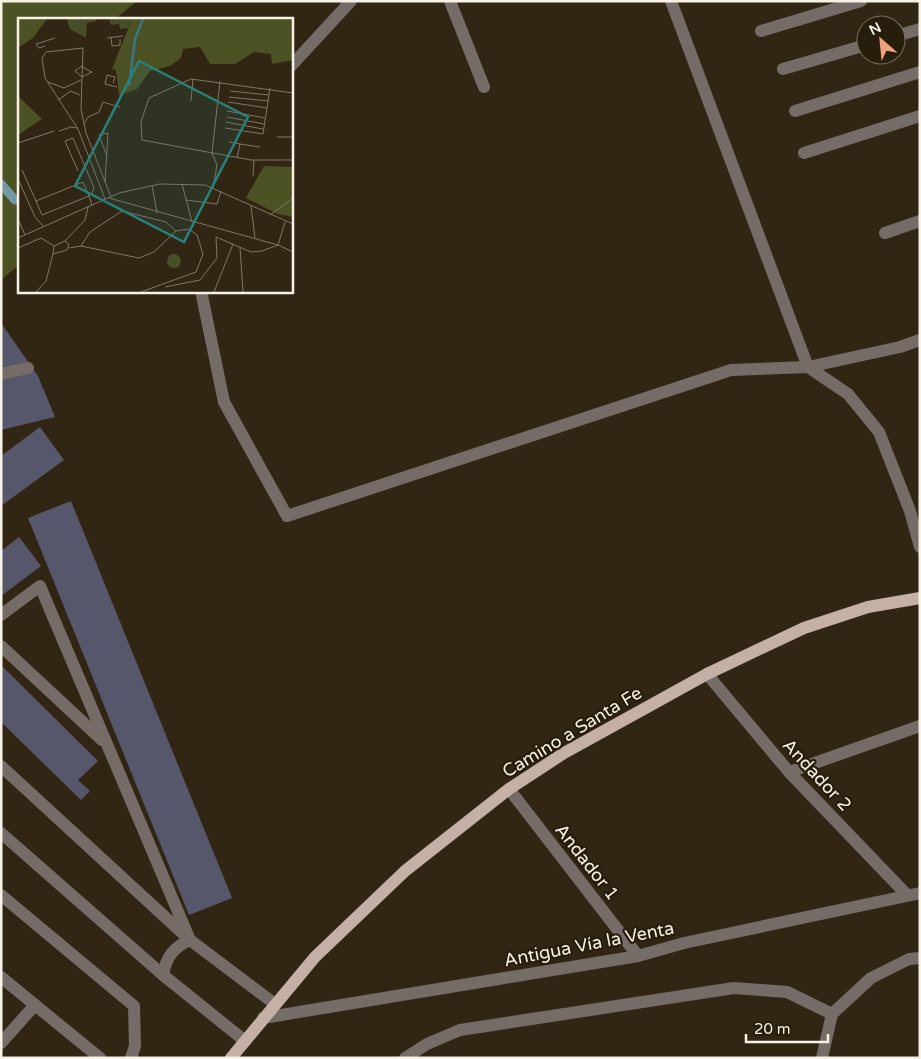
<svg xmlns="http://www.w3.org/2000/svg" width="921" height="1059" font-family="'Varela Round',sans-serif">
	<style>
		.forest { fill: #4d5224 }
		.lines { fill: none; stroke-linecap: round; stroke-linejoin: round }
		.stream { stroke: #739aa4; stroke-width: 9 }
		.building { fill: #57576c }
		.minor { stroke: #766c67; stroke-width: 12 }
		.major { stroke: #c5b0a5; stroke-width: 12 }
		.labels { text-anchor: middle; stroke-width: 4.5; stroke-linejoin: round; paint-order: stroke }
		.street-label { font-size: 18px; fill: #f8f1e6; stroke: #271d0b }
		.inset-river { fill: none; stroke: #3a7588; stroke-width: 2.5 }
		.inset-road { fill: none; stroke: #817768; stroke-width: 1 }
		.view { fill: #26827a; fill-opacity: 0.15; stroke: #26827a; stroke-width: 2.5 }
		.inset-edge { fill: none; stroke: #f8f1e6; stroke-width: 2.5 }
	</style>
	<rect width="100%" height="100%" fill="#312614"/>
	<path class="forest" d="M 1,1 L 137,1 L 115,19 L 19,19 L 19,265 L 1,280 Z"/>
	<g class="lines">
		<path class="stream" d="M 1,184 L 15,200"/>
	</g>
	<g class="building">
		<path d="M 1,323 L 38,376 L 55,417 L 1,430 Z"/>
		<path d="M 40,427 L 64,460 L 1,506 L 1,456 Z"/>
		<path d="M 71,501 L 232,898 L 189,915 L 28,518 Z"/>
		<path d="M 19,537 L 41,566 L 1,596 L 1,551 Z"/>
		<path d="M 1,665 L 98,761 L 78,780 L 90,791 L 81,800 L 1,722 Z"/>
	</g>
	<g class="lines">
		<g class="minor">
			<path d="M 450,1 L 484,87"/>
			<path d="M 671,1 L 808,367 L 848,394 L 879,432 L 910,511 L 920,547"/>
			<path d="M 761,31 L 861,1"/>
			<path d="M 896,36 L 920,29"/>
			<path d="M 291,66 L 351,1"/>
			<path d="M 783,69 L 866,45"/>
			<path d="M 795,111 L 920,72"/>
			<path d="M 804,153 L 920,116"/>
			<path d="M 885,233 L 920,221"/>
			<path d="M 201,291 L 224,402 L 287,516 L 731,370 L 808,367 L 900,347 L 920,340"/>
			<path d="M 1,374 L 28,368"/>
			<path d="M 1,615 L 40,586 L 190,940 C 174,947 166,957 163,975"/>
			<path d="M 1,646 L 102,740"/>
			<path d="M 707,674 L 789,772 L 907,895"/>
			<path d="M 1,766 L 190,940 L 275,1004"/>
			<path d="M 789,772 L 920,726"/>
			<path d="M 509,789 L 638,956"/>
			<path d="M 1,833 L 163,975 L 245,1041"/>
			<path d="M 1,895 L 134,1006 L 135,1046 L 131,1058"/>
			<path d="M 1,977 L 35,1005"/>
			<path d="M 263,1018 L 638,956 L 684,943 L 920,893"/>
			<path d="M 1,1043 L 35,1005 L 100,1058"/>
			<path d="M 405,1058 L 427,1044 L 460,1030 L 734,988 L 787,992 L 832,1014"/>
			<path d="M 822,1058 L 832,1014 L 871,978 L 909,959 L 920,958"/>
		</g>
		<path class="major" d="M 231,1058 L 315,957 L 405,871 L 509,789 L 564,753 L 651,705 L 707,674 L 804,628 L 868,607 L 920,598"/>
	</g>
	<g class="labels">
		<g class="street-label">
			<text transform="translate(572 732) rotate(-31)" y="6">Camino a Santa Fe</text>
			<text transform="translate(817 775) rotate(47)" y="6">Andador 2</text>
			<text transform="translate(587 862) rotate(52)" y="6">Andador 1</text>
			<text transform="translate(589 944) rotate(-11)" y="6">Antigua Vía la Venta</text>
		</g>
	</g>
	<g transform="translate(18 18)">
		<rect width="275" height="275" fill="#312614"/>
		<path d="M 49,1 L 78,1 L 78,3 L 69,5 L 68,20 L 52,11 ZM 91,1 L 114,1 L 110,10 L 102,11 L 101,6 L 93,7 ZM149 243a7 7 0 1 1 14 0a7 7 0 1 1-14 0Z" fill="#484d2a"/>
		<path d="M 0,1 L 29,1 L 15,20 L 0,30 ZM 114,1 L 275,1 L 275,42 L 254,46 L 253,36 L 236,34 L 217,46 L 192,46 L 182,29 L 165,31 L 163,40 L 152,48 L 132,53 L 119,71 L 101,77 L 98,52 L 94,51 ZM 0,78 L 24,101 L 0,117 ZM 246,148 L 275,149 L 275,199 L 260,196 L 228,180 Z" fill="#4d5224"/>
		<path class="inset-river" d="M 111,68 L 117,21 L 125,1"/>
		<path class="inset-road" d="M 93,19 L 94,28 L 102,27 L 102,21M 89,20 L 105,18M 27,28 L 21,30 L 18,26 L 37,20M 64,48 L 68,51 L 74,54 L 64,59 L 57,53 ZM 30,64 L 46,70 L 63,62M 95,65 L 97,59 L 89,57 L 87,66 L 99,69M 212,73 L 251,77M 275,75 L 173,61 L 131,80 L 123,104 L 124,122 L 233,142 L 275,142M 211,79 L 250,83M 40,82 L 53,73 L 62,77M 173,83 L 175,61M 210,84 L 249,90M 209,93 L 247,100M 209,99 L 246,106M 208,104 L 245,111M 66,106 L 70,99 L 81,94 L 85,84 L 102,89M 207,110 L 245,116 L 252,70M 41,113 L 53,109 L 59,110M 259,119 L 275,119M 211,124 L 222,126 L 219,140M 0,125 L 36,113M 222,126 L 242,129M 4,152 L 18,183M 60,153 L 47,123 L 55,120 L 76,170 L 74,175 L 71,178 L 24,197 L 18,183 L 65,164 L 71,178 L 74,187M 235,158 L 236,142M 0,161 L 17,199 L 26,209M 87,164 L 90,115 L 81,117 L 89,138M 164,166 L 174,204M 134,167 L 139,195M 195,170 L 199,147 L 194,135 L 202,63M 91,180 L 260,227 L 275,234M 87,181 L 60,111 L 27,60 L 24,40 L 28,34 L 65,30 L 63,91 L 68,115 L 93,179M 168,182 L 199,186 L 203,173M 233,188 L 237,220M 252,197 L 275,180M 0,201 L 7,217M 0,220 L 101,175 L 142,166 L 187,167 L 275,206M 47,223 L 51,226 L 49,232 L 35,236 L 36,228 L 47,223 L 67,202 L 70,189M 63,228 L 72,214 L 104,193 L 148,204 L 158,213M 222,229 L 225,274M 0,230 L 23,220 L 36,228M 51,230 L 63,228 L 121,240 L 136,234 L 158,213 L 171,211 L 179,217 L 185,236 L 178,254 L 123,274M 147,269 L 182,262 L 199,240 L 198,219 L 233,234 L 244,233 L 260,227 L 267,204M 18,274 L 28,263 L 35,236M 196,274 L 215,226"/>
		<path class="view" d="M 121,43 L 230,99 L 166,224 L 57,168 Z"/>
		<rect width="275" height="275" class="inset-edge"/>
	</g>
	<rect width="921" height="1059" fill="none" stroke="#f8f1e6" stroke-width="5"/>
	<g transform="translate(881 40) rotate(333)"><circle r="24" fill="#271d0b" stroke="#7b7263"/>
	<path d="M0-4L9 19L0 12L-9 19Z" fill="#f1a17c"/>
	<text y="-8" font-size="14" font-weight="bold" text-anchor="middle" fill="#f8f1e6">N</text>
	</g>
	<path d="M746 1034v8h82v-8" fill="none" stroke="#f8f1e6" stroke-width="2.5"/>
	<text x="754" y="1034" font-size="15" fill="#f8f1e6" stroke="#271d0b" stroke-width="4" paint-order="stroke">20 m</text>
</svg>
